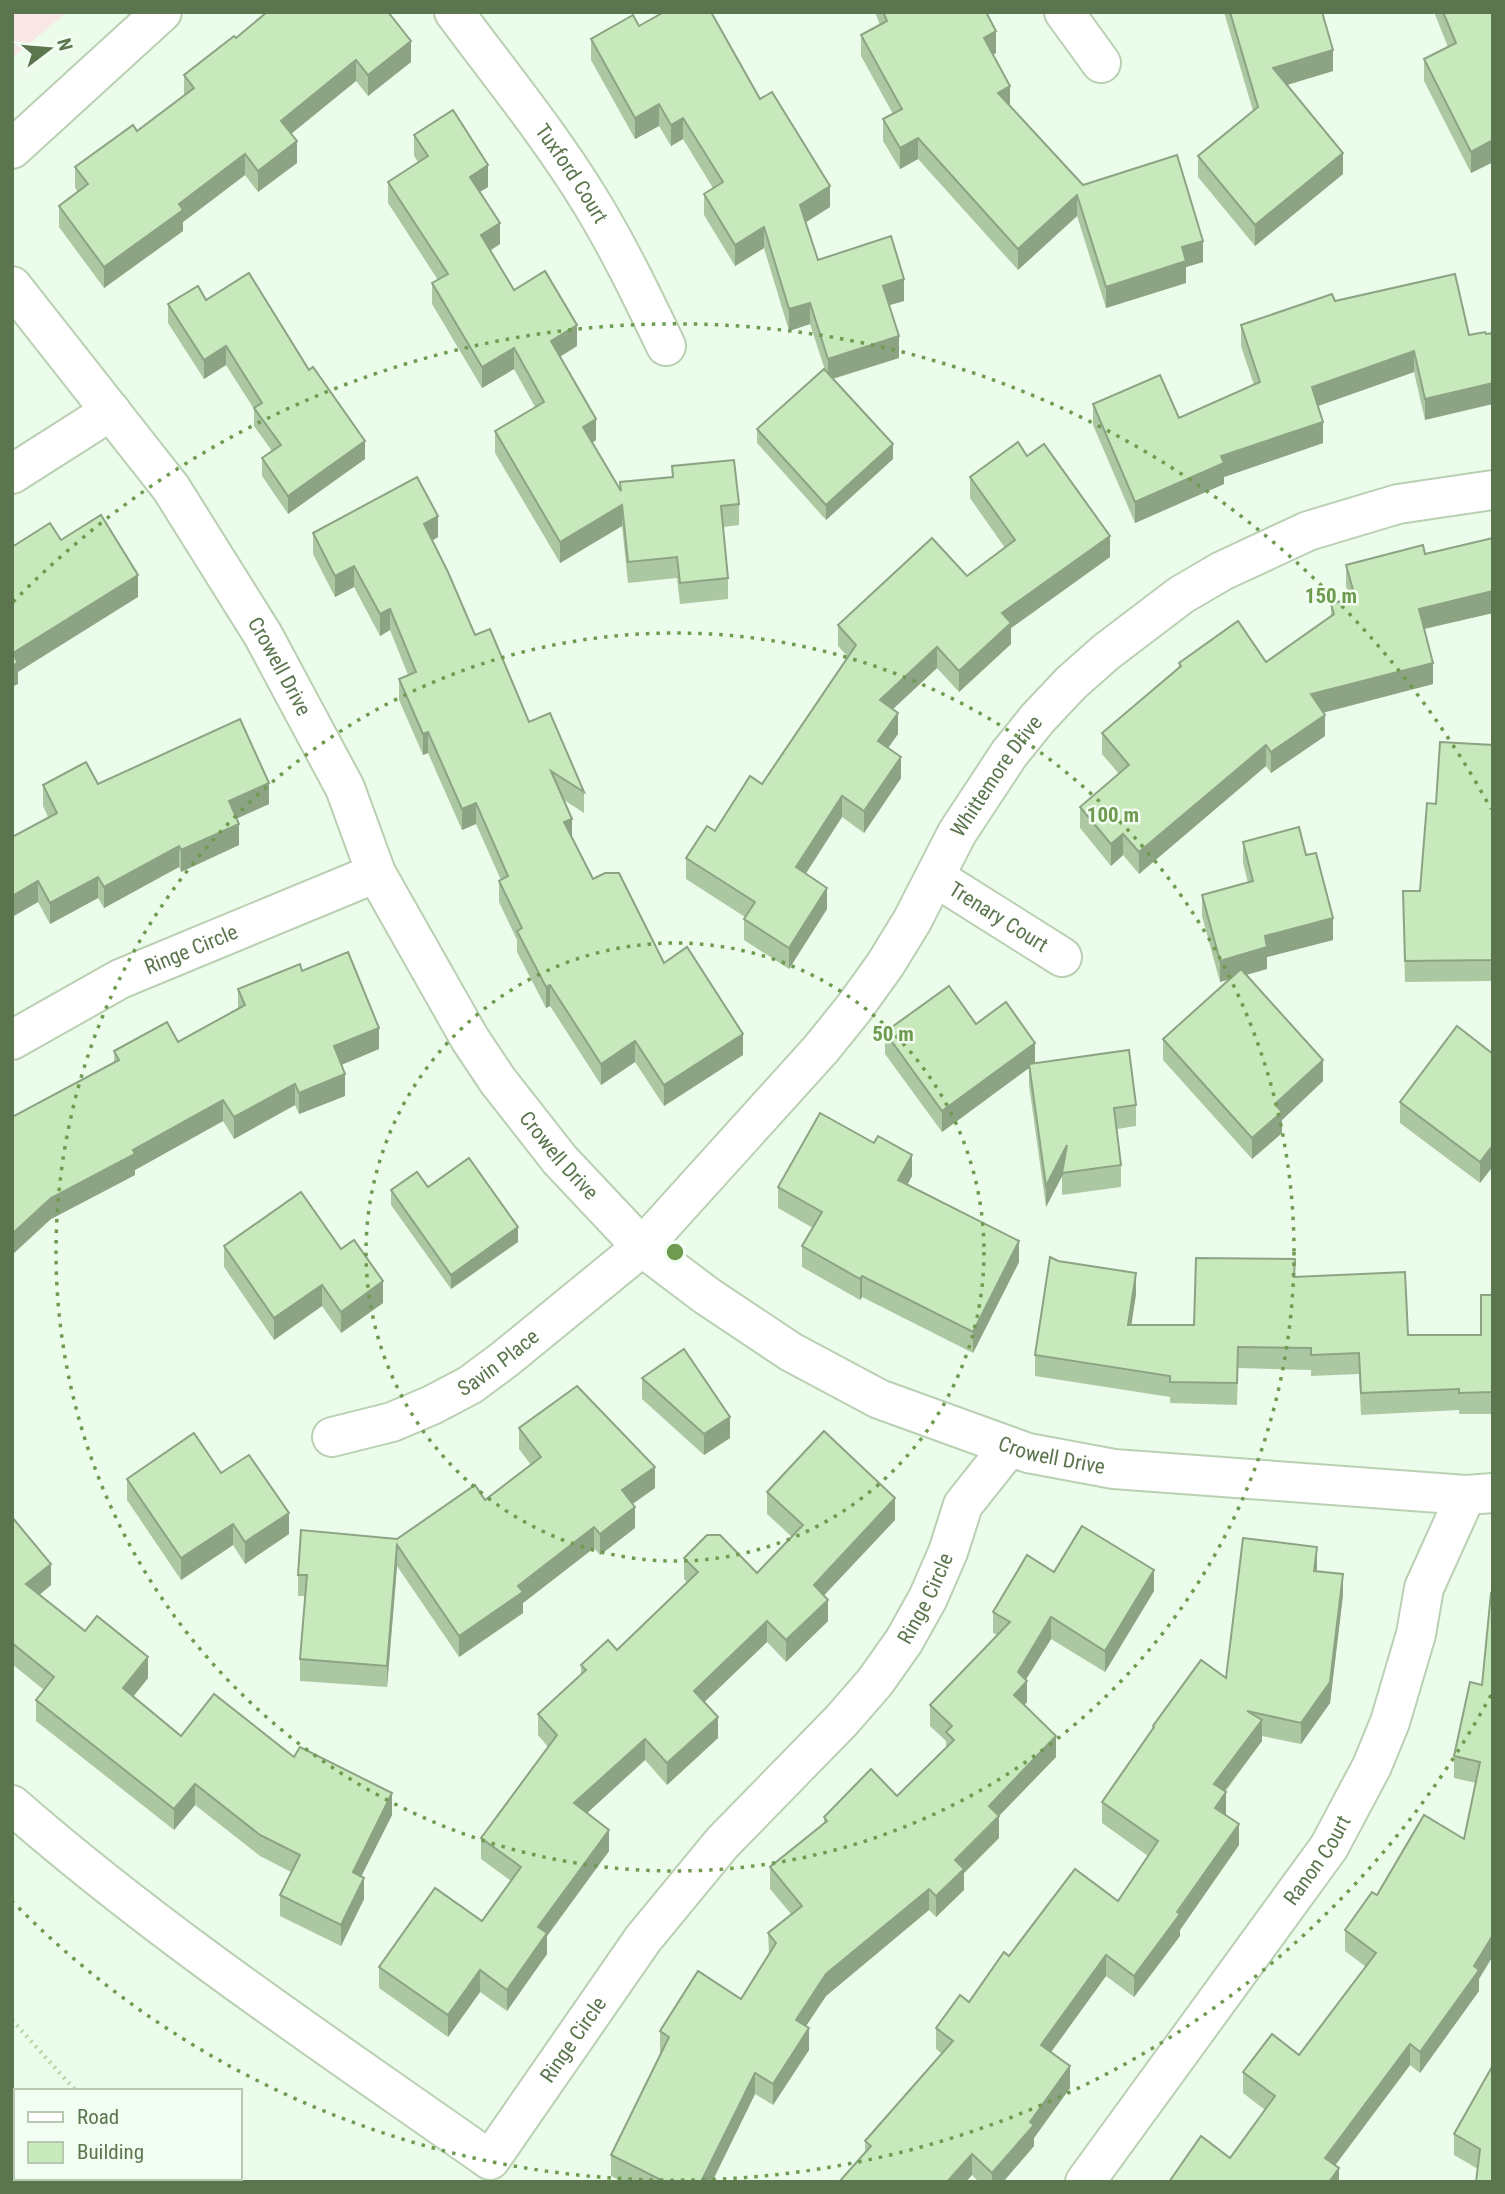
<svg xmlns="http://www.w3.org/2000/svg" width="1505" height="2194" font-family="'Roboto Condensed',sans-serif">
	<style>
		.education { fill: #f9e7e7 }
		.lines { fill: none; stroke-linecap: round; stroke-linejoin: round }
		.minor-casing { stroke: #b9d0b2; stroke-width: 42 }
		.path { stroke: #b3d6a6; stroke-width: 4.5; stroke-dasharray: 2 5; stroke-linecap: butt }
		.minor { stroke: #fff; stroke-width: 38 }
		.wall { fill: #acc8a2 }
		.shaded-wall { fill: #8ca384 }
		.building { fill: #c8e9bc; stroke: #8ca384; stroke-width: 2 }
		.ring { fill: none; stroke: #6f9b51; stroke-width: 3.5; stroke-dasharray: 3.5 7 }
		.labels { text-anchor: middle; stroke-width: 5; stroke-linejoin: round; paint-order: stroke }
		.street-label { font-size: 21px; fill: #5b764e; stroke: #f2fef1 }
		.centre { fill: #6f9b51; stroke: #f2fef1; stroke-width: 3.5 }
		.ring-label { font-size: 21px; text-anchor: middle; font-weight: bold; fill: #6f9b51; stroke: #f2fef1; stroke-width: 5; stroke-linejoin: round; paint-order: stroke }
	</style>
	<rect width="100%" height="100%" fill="#ecfceb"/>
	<path class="education" d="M 12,12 L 67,12 L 12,58 Z"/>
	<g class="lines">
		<defs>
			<g id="minor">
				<path id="s1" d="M 454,12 C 500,74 549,134 589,199 C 618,246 642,296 666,346"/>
				<path d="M 1064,12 L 1101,63"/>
				<path d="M 12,149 L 162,12"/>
				<path id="s2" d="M 12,286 L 171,488 L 263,635 L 345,788 L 376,873 L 470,1039 L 498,1081 L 560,1160 L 642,1247 L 707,1296 L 791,1352 L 879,1399 L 1028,1453 L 1114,1469 L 1466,1495 L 1493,1493"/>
				<path d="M 12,474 L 111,411"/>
				<path id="s3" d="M 935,877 L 1062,957"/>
				<path id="s4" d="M 12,1040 L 120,979 L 376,873"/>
				<path id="s5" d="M 332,1437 L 392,1422 L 432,1405 L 470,1385 L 505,1359 L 642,1247 L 821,1049 L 854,1008 L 885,965 L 912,921 L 957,833 L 1009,754 L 1038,718 L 1071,683 L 1106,652 L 1181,595 L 1222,571 L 1308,531 L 1398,504 L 1493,490"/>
				<path id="s6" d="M 12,1805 C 162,1936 328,2046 490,2160 L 643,1939 L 722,1843 L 842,1720 L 875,1682 L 904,1641 L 928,1598 L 948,1552 L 963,1505 L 1009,1447"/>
				<path id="s7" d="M 1085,2182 L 1329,1847 L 1372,1766 L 1390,1722 L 1416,1634 L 1424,1588 L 1466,1495"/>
			</g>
		</defs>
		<use href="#minor" class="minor-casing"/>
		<path class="path" d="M 12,2020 L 76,2091"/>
		<use href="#minor" class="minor"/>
	</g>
	<g class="wall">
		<path d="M 875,12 L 986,12 L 996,53 L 993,54 L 1010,106 L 1083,185 L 1203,262 L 1186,267 L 1186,283 L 1106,308 L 1077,216 L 1018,270 L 918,159 L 900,169 L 883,141 L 883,119 L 893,114 L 861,56 L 861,35 L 880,25 Z"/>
		<path d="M 1224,12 L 1322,12 L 1333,71 L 1287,85 L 1343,174 L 1255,246 L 1198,177 L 1198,156 L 1253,111 Z"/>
		<path d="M 1434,12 L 1493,12 L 1493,162 L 1471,173 L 1424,81 L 1424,59 L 1448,47 Z"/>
		<path d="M 639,26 L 760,99 L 830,207 L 806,222 L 818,260 L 904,301 L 889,305 L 899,358 L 833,379 L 893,459 L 826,520 L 757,443 L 757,429 L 825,370 L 810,324 L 789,331 L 764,248 L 735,266 L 704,215 L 704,194 L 713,188 L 683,139 L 671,146 L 659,126 L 635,139 L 591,60 L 591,39 Z"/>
		<path d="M 236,38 L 411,62 L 368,96 L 356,81 L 291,134 L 297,163 L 258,192 L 245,175 L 183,222 L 183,231 L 104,288 L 59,227 L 59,206 L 78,192 L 75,188 L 75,167 L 137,131 L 184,96 L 184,75 Z"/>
		<path d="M 414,135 L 488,187 L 479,192 L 500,244 L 491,250 L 514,290 L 577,346 L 560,357 L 596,440 L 592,443 L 620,490 L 620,482 L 672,477 L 672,466 L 739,504 L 739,525 L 723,527 L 728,578 L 728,599 L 680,604 L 677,578 L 628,583 L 622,526 L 560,563 L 495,453 L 495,431 L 535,407 L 514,369 L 482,388 L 432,304 L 432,283 L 438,280 L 388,203 L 388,182 L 418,162 L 414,156 Z"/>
		<path d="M 1455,274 L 1425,420 L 1414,372 L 1318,406 L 1323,443 L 1224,477 L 1224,484 L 1135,523 L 1093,425 L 1093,404 L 1179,418 L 1254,385 L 1241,346 L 1241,325 L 1335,301 Z"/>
		<path d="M 206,300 L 365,459 L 288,514 L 262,476 L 262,458 L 272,451 L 254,426 L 254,409 L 226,365 L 204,379 L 168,323 L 168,304 Z"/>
		<path d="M 1027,456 L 1110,557 L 1011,628 L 1011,644 L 959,692 L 937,668 L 893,709 L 898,734 L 888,748 L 901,778 L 864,833 L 842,817 L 805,874 L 827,909 L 789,969 L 744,940 L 744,919 L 745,917 L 686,879 L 686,858 L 715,831 L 762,784 L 848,657 L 838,646 L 838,625 L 967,576 L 1005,548 L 970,498 L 970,477 Z"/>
		<path d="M 313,533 L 438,537 L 432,541 L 475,635 L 529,722 L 584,792 L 584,813 L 564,800 L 572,839 L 593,879 L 743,1055 L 664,1106 L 635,1062 L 601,1085 L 550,1006 L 546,1008 L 517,952 L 517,940 L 499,902 L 499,881 L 501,880 L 476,824 L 462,830 L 428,753 L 423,755 L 399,700 L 399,679 L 408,675 L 390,630 L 380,636 L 354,587 L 335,597 L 313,554 Z"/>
		<path d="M 1493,538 L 1493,613 L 1424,629 L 1433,684 L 1323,712 L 1325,736 L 1271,773 L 1266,766 L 1139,874 L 1123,855 L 1111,866 L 1080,828 L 1080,807 L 1119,774 L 1102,754 L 1102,733 L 1179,668 L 1179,663 L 1266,662 L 1331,616 L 1331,604 L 1350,599 L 1346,586 L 1346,565 L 1425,554 Z"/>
		<path d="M 1493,745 L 1493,981 L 1405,982 L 1403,891 L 1420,891 L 1436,804 Z"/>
		<path d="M 98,784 L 269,804 L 236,819 L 239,845 L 181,872 L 179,867 L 104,908 L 98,898 L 50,924 L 38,902 L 12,917 L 12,837 L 48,817 L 43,806 L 43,785 Z"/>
		<path d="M 1243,842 L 1306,855 L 1333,940 L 1267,957 L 1267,969 L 1246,975 L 1323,1081 L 1282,1120 L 1282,1133 L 1252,1159 L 1163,1060 L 1163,1039 L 1229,979 L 1220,982 L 1202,916 L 1202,895 L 1248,883 L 1243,863 Z"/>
		<path d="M 302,971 L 379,1049 L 341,1065 L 345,1096 L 299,1114 L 295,1105 L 234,1139 L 223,1121 L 135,1170 L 135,1175 L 51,1219 L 114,1063 L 114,1051 L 178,1042 L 238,1009 L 238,989 Z"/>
		<path d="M 976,1024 L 1035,1063 L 1136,1105 L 1136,1126 L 1117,1129 L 1121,1165 L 1121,1187 L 1062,1195 L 1062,1175 L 1046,1207 L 1029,1085 L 1029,1068 L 942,1132 L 885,1054 L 885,1032 Z"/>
		<path d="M 1493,1054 L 1493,1166 L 1480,1183 L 1400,1123 L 1400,1102 Z"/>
		<path d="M 912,1176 L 907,1185 L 1019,1262 L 973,1353 L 862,1297 L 860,1300 L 802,1267 L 802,1246 L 813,1228 L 778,1208 L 778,1187 Z"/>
		<path d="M 428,1187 L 518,1242 L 451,1289 L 391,1205 L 391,1190 Z"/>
		<path d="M 224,1246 L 341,1249 L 383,1303 L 341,1333 L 322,1306 L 274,1340 L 224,1267 Z"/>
		<path d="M 1058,1261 L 1136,1294 L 1131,1325 L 1194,1325 L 1295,1277 L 1408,1335 L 1481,1335 L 1493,1295 L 1493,1414 L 1459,1414 L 1459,1410 L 1361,1415 L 1359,1374 L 1311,1376 L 1311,1370 L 1238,1368 L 1237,1405 L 1170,1403 L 1170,1397 L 1035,1376 L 1035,1355 Z"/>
		<path d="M 642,1378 L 730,1438 L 704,1455 L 642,1399 Z"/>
		<path d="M 519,1428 L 655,1488 L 633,1504 L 635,1528 L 600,1555 L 594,1548 L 523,1603 L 523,1613 L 459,1657 L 397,1566 L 387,1687 L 300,1681 L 300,1659 L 305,1596 L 298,1596 L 298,1575 L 397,1539 L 485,1500 L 531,1465 L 519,1449 Z"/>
		<path d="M 221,1473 L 289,1534 L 245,1564 L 233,1545 L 181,1580 L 127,1500 L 127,1479 Z"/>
		<path d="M 767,1492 L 895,1520 L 824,1595 L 828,1621 L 786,1662 L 767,1642 L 704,1702 L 718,1738 L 667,1785 L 645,1760 L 587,1813 L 609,1851 L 547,1936 L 547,1954 L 507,2011 L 480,1992 L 448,2037 L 379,1988 L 379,1967 L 482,1921 L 511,1881 L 481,1859 L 481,1838 L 548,1747 L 538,1735 L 538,1714 L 581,1674 L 581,1665 L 617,1650 L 687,1582 L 684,1579 L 684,1558 L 757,1573 L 792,1537 L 767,1514 Z"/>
		<path d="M 12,1517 L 51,1585 L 39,1595 L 85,1631 L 148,1678 L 133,1697 L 181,1736 L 294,1757 L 392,1815 L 361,1876 L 364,1899 L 341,1946 L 280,1916 L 280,1895 L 291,1872 L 260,1856 L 195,1805 L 174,1830 L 36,1721 L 36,1700 L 44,1690 L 12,1664 Z"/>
		<path d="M 1317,1571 L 1343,1595 L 1330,1703 L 1301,1744 L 1262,1736 L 1262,1741 L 1225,1792 L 1225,1815 L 1239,1845 L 1180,1930 L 1180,1936 L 1134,1997 L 1106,1976 L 1051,2052 L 1070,2088 L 1034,2138 L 1034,2146 L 1003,2182 L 979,2182 L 972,2175 L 865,2153 L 865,2141 L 942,2054 L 936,2049 L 936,2028 L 969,2002 L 1009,1956 L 1118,1901 L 1148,1856 L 1102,1823 L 1102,1802 L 1153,1729 L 1153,1726 L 1226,1678 Z"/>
		<path d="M 1054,1572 L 1154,1591 L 1105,1672 L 1051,1639 L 1026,1679 L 1027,1702 L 1024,1705 L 1056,1757 L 999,1816 L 999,1838 L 964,1873 L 964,1890 L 936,1917 L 929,1910 L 826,1996 L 806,2026 L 809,2050 L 773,2105 L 755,2094 L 712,2182 L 623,2182 L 611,2176 L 611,2155 L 661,2053 L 660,2052 L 660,2031 L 741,1999 L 769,1955 L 768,1933 L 791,1914 L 770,1889 L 770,1867 L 824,1824 L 824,1817 L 897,1796 L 946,1748 L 946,1741 L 930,1726 L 930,1705 L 997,1635 L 993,1633 L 993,1612 Z"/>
		<path d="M 1482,1685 L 1479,1991 L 1420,2073 L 1410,2065 L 1335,2165 L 1339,2182 L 1230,2158 L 1265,2110 L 1243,2093 L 1243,2072 L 1299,2055 L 1366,1967 L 1345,1951 L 1345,1930 L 1377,1895 L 1464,1839 L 1476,1783 L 1454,1778 L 1454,1756 Z"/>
		<path d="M 1493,2065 L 1478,2169 L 1454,2155 L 1454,2134 Z"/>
	</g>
	<g class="shaded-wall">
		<path d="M 996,31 L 996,53 L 984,60 L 984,38 Z"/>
		<path d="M 411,41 L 411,62 L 368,96 L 368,75 Z"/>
		<path d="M 1333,50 L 1333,71 L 1273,89 L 1273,68 Z"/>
		<path d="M 356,60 L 356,81 L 281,142 L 281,121 Z"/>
		<path d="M 1010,86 L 1010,108 L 998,93 Z"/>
		<path d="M 659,104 L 659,126 L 635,139 L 635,118 Z"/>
		<path d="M 683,118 L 683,139 L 671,146 L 671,125 Z"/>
		<path d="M 918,138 L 918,159 L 900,169 L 900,148 Z"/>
		<path d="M 1493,140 L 1493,162 L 1471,173 L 1471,152 Z"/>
		<path d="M 297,141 L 297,163 L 258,192 L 258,171 Z"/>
		<path d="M 1343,153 L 1343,174 L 1255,246 L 1255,225 Z"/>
		<path d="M 245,154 L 245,175 L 183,222 L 183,231 L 104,288 L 104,267 L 179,204 Z"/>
		<path d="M 488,165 L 488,187 L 470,198 L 470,177 Z"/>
		<path d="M 830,186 L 830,207 L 800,226 L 800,205 Z"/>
		<path d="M 1077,195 L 1077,216 L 1018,270 L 1018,249 Z"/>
		<path d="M 500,223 L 500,244 L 481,256 L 481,235 Z"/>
		<path d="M 764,227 L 764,248 L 735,266 L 735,245 Z"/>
		<path d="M 1203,241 L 1203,262 L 1186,267 L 1186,283 L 1106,308 L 1106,287 L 1182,247 Z"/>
		<path d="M 904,279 L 904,301 L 883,307 L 883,286 Z"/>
		<path d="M 810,303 L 810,324 L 789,331 L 789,309 Z"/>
		<path d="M 577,325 L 577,346 L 551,362 L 551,341 Z"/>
		<path d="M 899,336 L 899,358 L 828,380 L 828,359 Z"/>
		<path d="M 226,346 L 226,365 L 204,379 L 204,360 Z"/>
		<path d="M 514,348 L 514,369 L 482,388 L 482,367 Z"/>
		<path d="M 1414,351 L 1414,372 L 1312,408 L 1312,387 Z"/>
		<path d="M 1493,383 L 1493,404 L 1425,420 L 1425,399 Z"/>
		<path d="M 596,419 L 596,440 L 583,448 L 583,427 Z"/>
		<path d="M 1323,422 L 1323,443 L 1224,477 L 1224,484 L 1135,523 L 1135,502 L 1221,456 Z"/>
		<path d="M 365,441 L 365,459 L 288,514 L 288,496 Z"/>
		<path d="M 893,444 L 893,459 L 826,520 L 826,505 Z"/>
		<path d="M 622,505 L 622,526 L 560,563 L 560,542 Z"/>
		<path d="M 438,516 L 438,537 L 424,545 L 424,524 Z"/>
		<path d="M 1110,536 L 1110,557 L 1011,628 L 1011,644 L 959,692 L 959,671 L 1002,613 Z"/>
		<path d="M 354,566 L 354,587 L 335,597 L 335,576 Z"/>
		<path d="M 138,575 L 138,597 L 18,672 L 18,684 L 12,687 L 13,653 Z"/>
		<path d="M 1493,591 L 1493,613 L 1419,630 L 1419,609 Z"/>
		<path d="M 390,609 L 390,630 L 380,636 L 380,614 Z"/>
		<path d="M 937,647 L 937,668 L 880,721 L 880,700 Z"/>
		<path d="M 1433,663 L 1433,684 L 1311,716 L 1311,694 Z"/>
		<path d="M 898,713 L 898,734 L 878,762 L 878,741 Z"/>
		<path d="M 1325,715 L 1325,736 L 1271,773 L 1271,752 Z"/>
		<path d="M 428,732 L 428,753 L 423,755 L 423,734 Z"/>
		<path d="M 1266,745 L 1266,766 L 1139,874 L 1139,852 Z"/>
		<path d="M 901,757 L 901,778 L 864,833 L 864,811 Z"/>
		<path d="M 269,783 L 269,804 L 229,822 L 229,801 Z"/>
		<path d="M 842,796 L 842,817 L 796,889 L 796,867 Z"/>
		<path d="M 476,803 L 476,824 L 462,830 L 462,809 Z"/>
		<path d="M 572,819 L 572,840 L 564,822 Z"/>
		<path d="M 239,824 L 239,845 L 181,872 L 181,850 Z"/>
		<path d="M 1123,834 L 1123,855 L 1111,866 L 1111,844 Z"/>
		<path d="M 179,846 L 179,867 L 104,908 L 104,887 Z"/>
		<path d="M 98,877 L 98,898 L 50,924 L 50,903 Z"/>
		<path d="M 38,881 L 38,902 L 12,917 L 12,896 Z"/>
		<path d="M 827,888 L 827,909 L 789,969 L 789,948 Z"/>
		<path d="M 1333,918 L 1333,940 L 1267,957 L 1267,969 L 1220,982 L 1220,961 L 1265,936 Z"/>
		<path d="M 550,985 L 550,1006 L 546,1008 L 546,987 Z"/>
		<path d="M 379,1028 L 379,1049 L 334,1068 L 334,1046 Z"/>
		<path d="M 743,1034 L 743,1055 L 664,1106 L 664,1085 Z"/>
		<path d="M 635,1041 L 635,1062 L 601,1085 L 601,1064 Z"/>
		<path d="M 1035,1043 L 1035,1064 L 1029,1064 L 1029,1068 L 942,1132 L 942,1111 Z"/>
		<path d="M 1323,1060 L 1323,1081 L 1282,1120 L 1282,1133 L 1252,1159 L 1252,1138 L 1275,1104 Z"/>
		<path d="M 345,1074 L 345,1096 L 299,1114 L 299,1093 Z"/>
		<path d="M 295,1084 L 295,1105 L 234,1139 L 234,1117 Z"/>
		<path d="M 223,1100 L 223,1121 L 135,1170 L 135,1175 L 51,1219 L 12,1255 L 12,1234 L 51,1198 L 133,1150 Z"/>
		<path d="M 1067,1145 L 1067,1167 L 1046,1207 L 1046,1186 Z"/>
		<path d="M 1493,1145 L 1493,1166 L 1480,1183 L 1480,1162 Z"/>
		<path d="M 912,1155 L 912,1176 L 898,1202 L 898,1180 Z"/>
		<path d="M 518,1227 L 518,1242 L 451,1289 L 451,1275 Z"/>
		<path d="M 1019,1241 L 1019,1262 L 973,1353 L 973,1332 Z"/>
		<path d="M 14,1265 L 14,1286 L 12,1287 L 12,1266 Z"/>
		<path d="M 1136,1273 L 1136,1294 L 1128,1347 L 1128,1325 Z"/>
		<path d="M 862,1276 L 862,1297 L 860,1300 L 860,1279 Z"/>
		<path d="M 383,1281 L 383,1303 L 341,1333 L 341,1312 Z"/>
		<path d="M 322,1285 L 322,1306 L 274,1340 L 274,1318 Z"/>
		<path d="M 730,1417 L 730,1438 L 704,1455 L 704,1434 Z"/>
		<path d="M 655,1467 L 655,1488 L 622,1511 L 622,1490 Z"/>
		<path d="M 895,1498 L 895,1520 L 814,1606 L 814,1585 Z"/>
		<path d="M 635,1507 L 635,1528 L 600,1555 L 600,1534 Z"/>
		<path d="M 289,1513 L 289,1534 L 245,1564 L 245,1542 Z"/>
		<path d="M 233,1524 L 233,1545 L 181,1580 L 181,1558 Z"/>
		<path d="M 594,1527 L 594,1548 L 523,1603 L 523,1613 L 459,1657 L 459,1636 L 518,1586 Z"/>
		<path d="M 397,1545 L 397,1566 L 387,1687 L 387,1666 Z"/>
		<path d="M 1317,1547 L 1317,1568 L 1314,1592 L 1314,1571 Z"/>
		<path d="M 51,1564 L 51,1585 L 26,1606 L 26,1584 Z"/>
		<path d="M 1154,1570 L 1154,1591 L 1105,1672 L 1105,1651 Z"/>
		<path d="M 1343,1574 L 1343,1595 L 1330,1703 L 1301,1744 L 1301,1723 Z"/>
		<path d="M 828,1600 L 828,1621 L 786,1662 L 786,1640 Z"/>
		<path d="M 1051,1617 L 1051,1639 L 1022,1686 L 1027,1681 L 1027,1702 L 1014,1716 L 1014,1695 L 1018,1672 Z"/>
		<path d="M 767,1621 L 767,1642 L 694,1712 L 694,1691 Z"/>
		<path d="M 148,1657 L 148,1678 L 123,1709 L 123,1688 Z"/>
		<path d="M 718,1717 L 718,1738 L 667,1785 L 667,1763 Z"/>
		<path d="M 1262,1720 L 1262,1741 L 1214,1805 L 1214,1784 Z"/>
		<path d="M 1056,1736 L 1056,1757 L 990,1825 L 999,1816 L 999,1838 L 964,1873 L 964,1890 L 936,1917 L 936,1896 L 955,1860 L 989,1806 Z"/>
		<path d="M 645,1739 L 645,1760 L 574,1825 L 574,1803 Z"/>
		<path d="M 195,1784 L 195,1805 L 174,1830 L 174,1809 Z"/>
		<path d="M 1226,1792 L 1226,1814 L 1215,1829 L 1215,1808 Z"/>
		<path d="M 392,1793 L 392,1815 L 353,1893 L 353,1872 Z"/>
		<path d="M 1239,1824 L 1239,1845 L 1180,1930 L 1180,1936 L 1134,1997 L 1134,1976 Z"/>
		<path d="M 609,1830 L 609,1851 L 547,1936 L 547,1954 L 507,2011 L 507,1990 L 538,1927 Z"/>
		<path d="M 364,1878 L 364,1899 L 341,1946 L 341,1925 Z"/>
		<path d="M 929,1889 L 929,1910 L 826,1996 L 796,2041 L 796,2020 L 826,1974 Z"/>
		<path d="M 1493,1935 L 1493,1956 L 1479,1979 L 1479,1991 L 1420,2073 L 1420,2052 Z"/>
		<path d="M 1106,1955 L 1106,1976 L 1041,2066 L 1041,2045 Z"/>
		<path d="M 480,1970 L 480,1992 L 448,2037 L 448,2015 Z"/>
		<path d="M 809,2028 L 809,2050 L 773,2105 L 773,2084 Z"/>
		<path d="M 1410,2044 L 1410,2065 L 1325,2179 L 1325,2158 Z"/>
		<path d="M 1070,2066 L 1070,2088 L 1034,2138 L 1034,2146 L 1003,2182 L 992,2182 L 992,2173 Z"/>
		<path d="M 755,2073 L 755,2094 L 712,2182 L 701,2182 Z"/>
		<path d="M 972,2154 L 972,2175 L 966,2182 L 947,2182 Z"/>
		<path d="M 1339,2168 L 1339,2182 L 1329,2182 Z"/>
	</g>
	<g class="building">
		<path d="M 267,12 L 388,12 L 411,41 L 368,75 L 356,60 L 281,121 L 297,141 L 258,171 L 245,154 L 179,204 L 183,210 L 104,267 L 59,206 L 88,184 L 75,167 L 133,125 L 137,131 L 194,88 L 184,75 L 234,36 L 236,38 Z"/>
		<path d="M 664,12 L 711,12 L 760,99 L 772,92 L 830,186 L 800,205 L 818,260 L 891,236 L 904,279 L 883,286 L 899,336 L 828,359 L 810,303 L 789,309 L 764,227 L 735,245 L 704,194 L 723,182 L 683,118 L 671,125 L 659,104 L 635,118 L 591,39 L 633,15 L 639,26 Z"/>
		<path d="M 883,12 L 986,12 L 996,31 L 984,38 L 1010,86 L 998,93 L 1083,185 L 1177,155 L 1203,241 L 1182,247 L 1186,261 L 1106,287 L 1077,195 L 1018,249 L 918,138 L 900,148 L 883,119 L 902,109 L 861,35 L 887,21 Z"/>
		<path d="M 1230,12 L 1322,12 L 1333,50 L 1273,68 L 1343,153 L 1255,225 L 1198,156 L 1258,107 Z"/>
		<path d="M 1443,12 L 1493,12 L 1493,140 L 1471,152 L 1424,59 L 1456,43 Z"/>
		<path d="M 453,110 L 488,165 L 470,177 L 500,223 L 481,235 L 514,290 L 545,271 L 577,325 L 551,341 L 596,419 L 583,427 L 621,491 L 620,482 L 673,477 L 672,466 L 734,460 L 739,504 L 721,506 L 728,578 L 680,583 L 677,557 L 628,562 L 622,505 L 560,542 L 495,431 L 544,402 L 514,348 L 482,367 L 432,283 L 448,274 L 388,182 L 428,156 L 414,135 Z"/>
		<path d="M 249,273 L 309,370 L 313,367 L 365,441 L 288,496 L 262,458 L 281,445 L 254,408 L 262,403 L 226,346 L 204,360 L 168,304 L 198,286 L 206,300 Z"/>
		<path d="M 1455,274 L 1469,335 L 1485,332 L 1486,334 L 1493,333 L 1493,383 L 1425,399 L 1414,351 L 1312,387 L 1323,422 L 1221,456 L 1224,463 L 1135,502 L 1093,404 L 1160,375 L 1179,418 L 1260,382 L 1241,325 L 1332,294 L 1335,301 Z"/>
		<path d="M 824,369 L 893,444 L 826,505 L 757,429 Z"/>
		<path d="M 1018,442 L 1027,456 L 1044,444 L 1110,536 L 1002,613 L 1011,623 L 959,671 L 937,647 L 880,700 L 898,713 L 878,741 L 901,757 L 864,811 L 842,796 L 796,867 L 827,888 L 789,948 L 744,919 L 755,902 L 686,858 L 707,826 L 715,831 L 750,776 L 762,784 L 856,645 L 838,625 L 932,538 L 967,576 L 1015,540 L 970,477 Z"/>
		<path d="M 417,477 L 438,516 L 424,524 L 448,572 L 475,635 L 490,629 L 529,722 L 550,713 L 584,792 L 551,771 L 572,819 L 564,822 L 593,879 L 605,873 L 619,873 L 664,963 L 687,947 L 743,1034 L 664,1085 L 635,1041 L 601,1064 L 550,985 L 546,987 L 517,931 L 522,928 L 499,881 L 508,876 L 476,803 L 462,809 L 428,732 L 423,734 L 399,679 L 416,672 L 390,609 L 380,614 L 354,566 L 335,576 L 313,533 Z"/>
		<path d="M 101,515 L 138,575 L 13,653 L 18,663 L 12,666 L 12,547 L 50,523 L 61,540 Z"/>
		<path d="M 1493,538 L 1493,591 L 1419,609 L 1433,663 L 1311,694 L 1325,715 L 1271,752 L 1266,745 L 1139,852 L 1123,834 L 1111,844 L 1080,807 L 1129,765 L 1102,733 L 1181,666 L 1179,663 L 1238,621 L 1266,662 L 1334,614 L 1331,604 L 1355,597 L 1346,565 L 1423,545 L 1425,554 Z"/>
		<path d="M 240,719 L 269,783 L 229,801 L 239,824 L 181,850 L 179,846 L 104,887 L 98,877 L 50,903 L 38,881 L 12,896 L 12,837 L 57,813 L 43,785 L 86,762 L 98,784 Z"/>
		<path d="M 1440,742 L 1493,745 L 1493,960 L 1405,961 L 1403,891 L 1420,891 L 1427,803 L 1436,804 Z"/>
		<path d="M 1299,827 L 1306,855 L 1316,853 L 1333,918 L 1265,936 L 1267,947 L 1220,961 L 1202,895 L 1253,881 L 1243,842 Z"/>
		<path d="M 348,952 L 379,1028 L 334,1046 L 345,1074 L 299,1093 L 295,1084 L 234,1117 L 223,1100 L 133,1150 L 135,1154 L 51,1198 L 12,1234 L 12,1117 L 119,1060 L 114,1051 L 167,1022 L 178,1042 L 245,1005 L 238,989 L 300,964 L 302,971 Z"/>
		<path d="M 1241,969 L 1323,1060 L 1275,1104 L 1282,1112 L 1252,1138 L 1163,1039 Z"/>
		<path d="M 949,986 L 976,1024 L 1006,1002 L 1035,1043 L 942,1111 L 885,1032 Z"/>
		<path d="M 1457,1026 L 1493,1054 L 1493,1145 L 1480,1162 L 1400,1102 Z"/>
		<path d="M 1129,1050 L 1136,1105 L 1114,1108 L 1121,1165 L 1062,1173 L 1067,1145 L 1046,1186 L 1029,1064 Z"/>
		<path d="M 820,1113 L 874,1143 L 878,1136 L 912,1155 L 898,1180 L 1019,1241 L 973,1332 L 862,1276 L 860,1279 L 802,1246 L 822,1212 L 778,1187 Z"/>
		<path d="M 469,1158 L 518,1227 L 451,1275 L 391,1190 L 417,1172 L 428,1187 Z"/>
		<path d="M 301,1192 L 341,1249 L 354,1240 L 383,1281 L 341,1312 L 322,1285 L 274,1318 L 224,1246 Z"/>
		<path d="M 1050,1257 L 1058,1261 L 1136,1273 L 1128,1325 L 1194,1325 L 1196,1258 L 1295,1259 L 1294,1277 L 1405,1272 L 1408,1335 L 1481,1335 L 1481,1295 L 1493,1295 L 1493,1392 L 1459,1393 L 1459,1389 L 1361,1393 L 1359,1353 L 1311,1355 L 1311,1348 L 1238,1347 L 1237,1383 L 1170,1382 L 1170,1376 L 1035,1355 Z"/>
		<path d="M 684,1349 L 730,1417 L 704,1434 L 642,1378 Z"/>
		<path d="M 577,1386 L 655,1467 L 622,1490 L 635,1507 L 600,1534 L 594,1527 L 518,1586 L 523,1592 L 459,1636 L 397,1545 L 387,1666 L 300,1659 L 307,1575 L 298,1575 L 301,1530 L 397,1539 L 475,1485 L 485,1500 L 541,1457 L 519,1428 Z"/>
		<path d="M 824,1431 L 895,1498 L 814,1585 L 828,1600 L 786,1640 L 767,1621 L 694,1691 L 718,1717 L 667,1763 L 645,1739 L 574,1803 L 609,1830 L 538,1927 L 547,1933 L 507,1990 L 480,1970 L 448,2015 L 379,1967 L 435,1888 L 482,1921 L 521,1867 L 481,1838 L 557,1735 L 538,1714 L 586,1670 L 581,1665 L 608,1640 L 617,1650 L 698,1572 L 684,1558 L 707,1535 L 720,1535 L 757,1573 L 803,1525 L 767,1492 Z"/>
		<path d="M 194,1433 L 221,1473 L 249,1455 L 289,1513 L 245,1542 L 233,1524 L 181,1558 L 127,1479 Z"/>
		<path d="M 12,1517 L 51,1564 L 26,1584 L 85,1631 L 97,1616 L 148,1657 L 123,1688 L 181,1736 L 214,1694 L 294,1757 L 300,1747 L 392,1793 L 353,1872 L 364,1878 L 341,1925 L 280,1895 L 300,1855 L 260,1835 L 195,1784 L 174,1809 L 36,1700 L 54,1677 L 12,1643 Z"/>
		<path d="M 1082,1526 L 1154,1570 L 1105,1651 L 1051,1617 L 1018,1672 L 1027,1681 L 1014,1695 L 1056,1736 L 989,1806 L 999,1816 L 955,1860 L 964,1869 L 936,1896 L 929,1889 L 826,1974 L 796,2020 L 809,2028 L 773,2084 L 755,2073 L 701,2182 L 665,2182 L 611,2155 L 669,2037 L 660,2031 L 698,1971 L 741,1999 L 776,1943 L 768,1933 L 802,1906 L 770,1867 L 827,1821 L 824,1817 L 871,1769 L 897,1796 L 954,1740 L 946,1732 L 952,1726 L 930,1705 L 1010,1622 L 993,1612 L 1027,1555 L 1054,1572 Z"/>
		<path d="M 1243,1538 L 1317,1547 L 1314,1571 L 1343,1574 L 1330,1682 L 1301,1723 L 1247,1711 L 1262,1720 L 1214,1784 L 1226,1792 L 1215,1808 L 1239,1824 L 1177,1912 L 1180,1914 L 1134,1976 L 1106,1955 L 1041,2045 L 1070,2066 L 1030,2122 L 1034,2125 L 992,2173 L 972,2154 L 947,2182 L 839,2182 L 871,2146 L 865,2141 L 953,2041 L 936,2028 L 960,1995 L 969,2002 L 1004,1952 L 1009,1956 L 1075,1869 L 1118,1901 L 1158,1841 L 1102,1802 L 1154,1727 L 1153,1726 L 1201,1660 L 1226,1678 Z"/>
		<path d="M 1491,1593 L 1493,1594 L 1493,1935 L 1474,1966 L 1479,1970 L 1420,2052 L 1410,2044 L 1325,2158 L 1339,2168 L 1329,2182 L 1169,2182 L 1201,2136 L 1230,2158 L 1275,2096 L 1243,2072 L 1272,2034 L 1299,2055 L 1376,1953 L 1345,1930 L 1372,1892 L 1377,1895 L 1424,1815 L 1464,1839 L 1480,1762 L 1454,1756 L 1470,1682 L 1482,1685 Z"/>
		<path d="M 1493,2065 L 1493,2182 L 1476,2182 L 1480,2149 L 1454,2134 Z"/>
	</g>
	<g class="ring">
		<circle cx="675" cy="1252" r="309"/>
		<circle cx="675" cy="1252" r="619"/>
		<path d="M1491 1695A928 928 0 0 1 13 1902M13 602A928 928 0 0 1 1491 809"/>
	</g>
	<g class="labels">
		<g class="street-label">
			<text dy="7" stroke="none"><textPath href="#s1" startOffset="200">Tuxford Court</textPath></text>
			<text dy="7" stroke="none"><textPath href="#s2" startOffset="466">Crowell Drive</textPath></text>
			<text dy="7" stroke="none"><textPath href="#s5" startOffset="961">Whittemore Drive</textPath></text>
			<text dy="7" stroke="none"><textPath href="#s3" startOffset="75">Trenary Court</textPath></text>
			<text dy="7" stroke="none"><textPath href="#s4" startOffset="201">Ringe Circle</textPath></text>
			<text dy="7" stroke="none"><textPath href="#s2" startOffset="1032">Crowell Drive</textPath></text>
			<text dy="7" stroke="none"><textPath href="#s5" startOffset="184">Savin Place</textPath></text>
			<text dy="7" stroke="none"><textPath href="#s2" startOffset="1620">Crowell Drive</textPath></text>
			<text dy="7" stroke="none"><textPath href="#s6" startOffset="1309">Ringe Circle</textPath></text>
			<text dy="7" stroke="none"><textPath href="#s7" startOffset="397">Ranon Court</textPath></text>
			<text dy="7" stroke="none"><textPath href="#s6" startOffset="742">Ringe Circle</textPath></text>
		</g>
	</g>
	<circle cx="675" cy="1252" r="10" class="centre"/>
	<g class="ring-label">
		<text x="1331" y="603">150 m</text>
		<text x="1113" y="822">100 m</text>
		<text x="893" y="1041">50 m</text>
	</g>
	<rect width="1505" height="2194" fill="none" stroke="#5b764e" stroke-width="28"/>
	<rect x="14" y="2089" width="228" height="91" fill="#f2fef1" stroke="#b6c8b0" stroke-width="2"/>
	<rect x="28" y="2112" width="35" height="10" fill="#ffffff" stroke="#b6c8b0" stroke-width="2"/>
	<text x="77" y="2124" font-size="21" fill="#5b764e">Road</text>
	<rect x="28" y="2142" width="35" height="21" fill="#c8e9bc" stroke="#b6c8b0" stroke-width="2"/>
	<text x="77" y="2159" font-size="21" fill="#5b764e">Building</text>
	<g transform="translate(49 49) rotate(74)" stroke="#f2fef1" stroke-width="5" paint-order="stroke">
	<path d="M0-5L12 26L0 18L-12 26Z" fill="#5b764e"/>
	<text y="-10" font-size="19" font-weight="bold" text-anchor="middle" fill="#5b764e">N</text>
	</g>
</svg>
